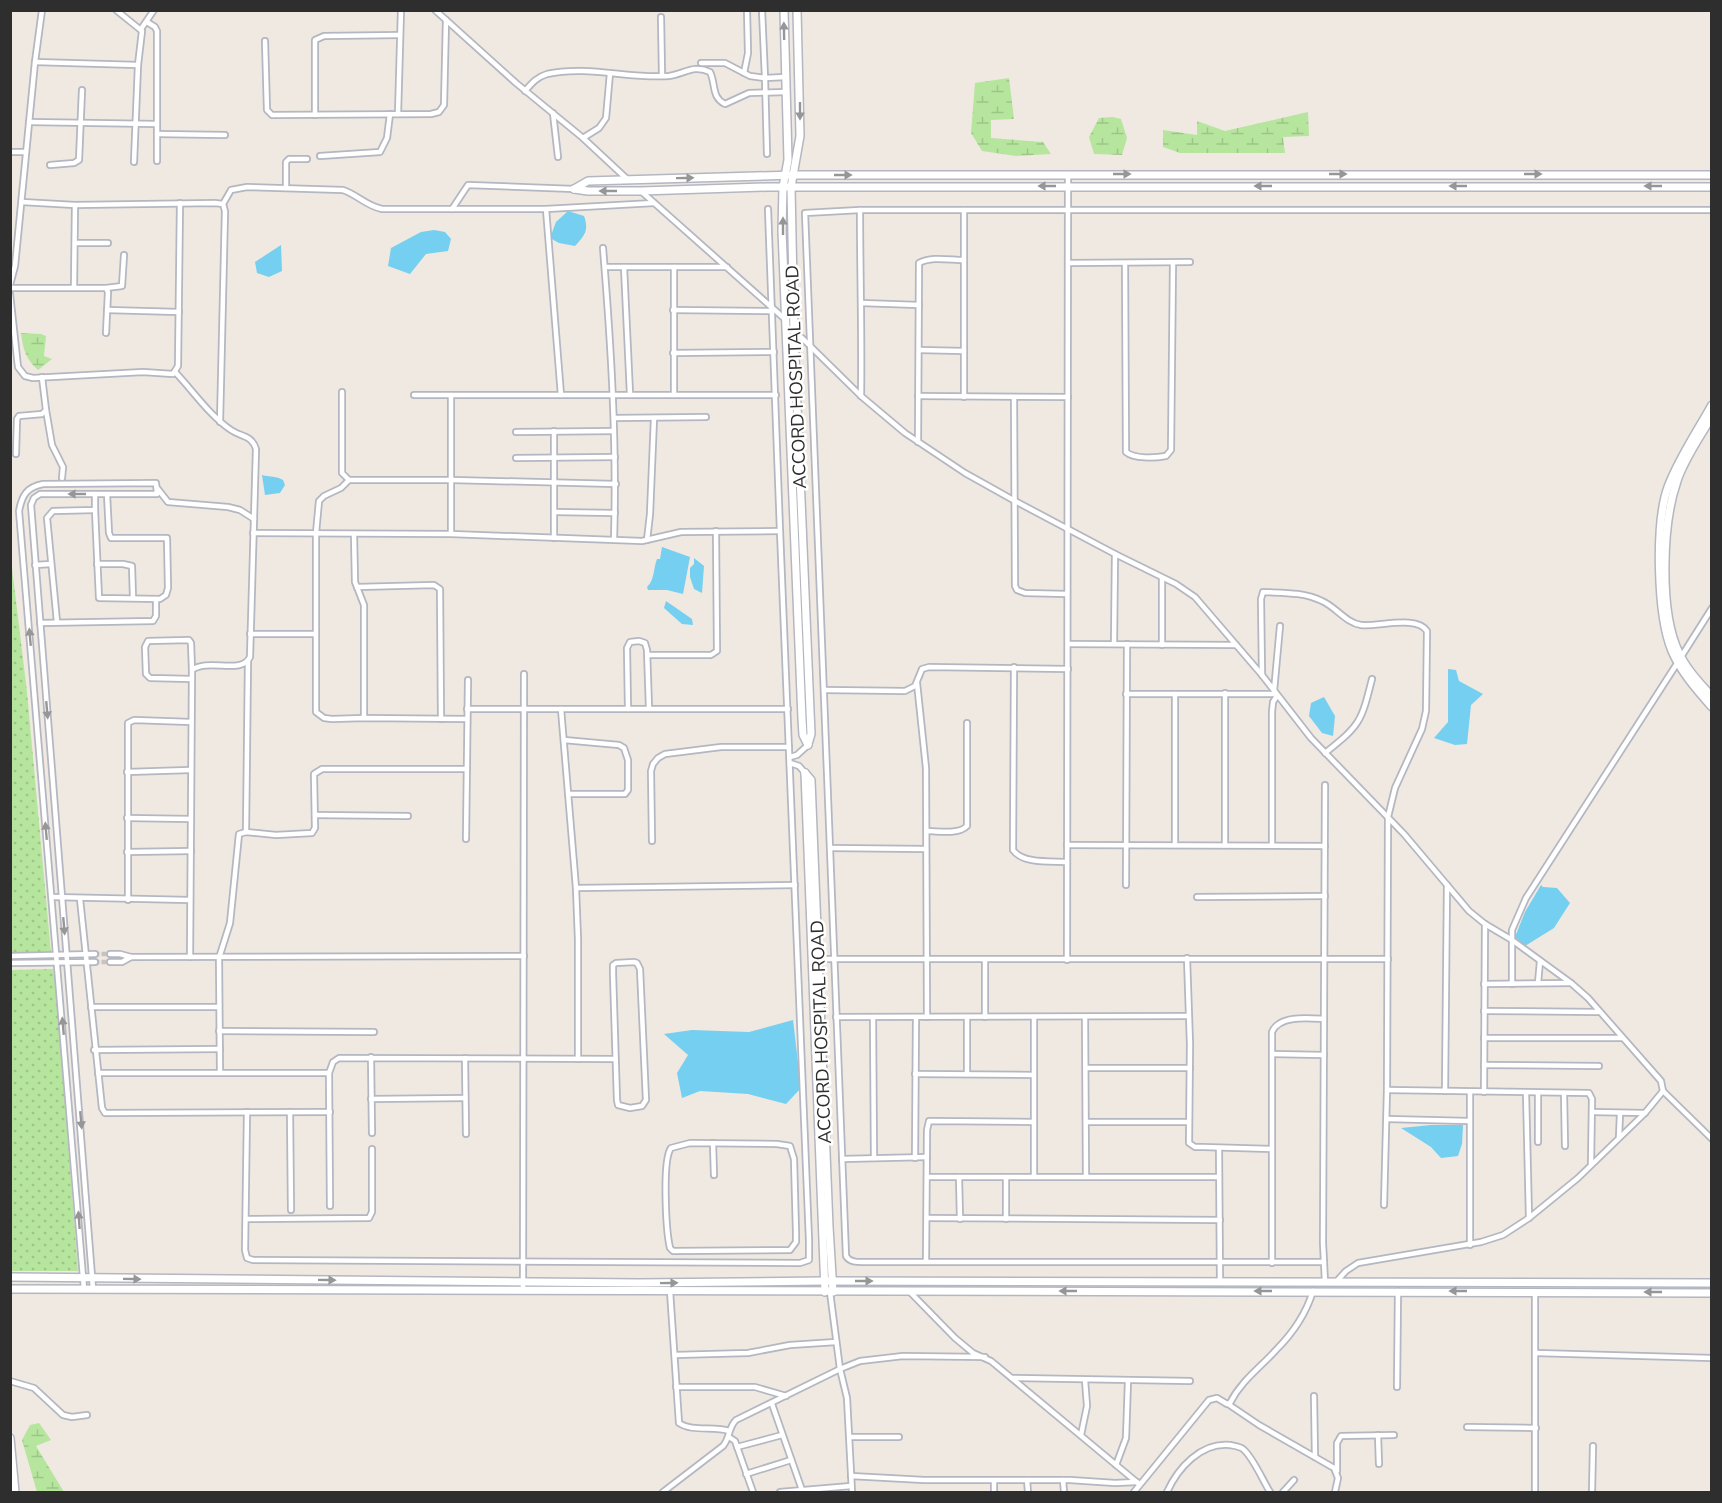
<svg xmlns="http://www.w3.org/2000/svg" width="1722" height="1503" font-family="'Nunito Sans',sans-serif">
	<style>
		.grass { fill: url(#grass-dots) }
		.wetland { fill: url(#wetland-marsh) }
		.water { fill: #75cff0 }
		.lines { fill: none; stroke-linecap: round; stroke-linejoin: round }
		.street-tunnel { stroke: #c8c4bd; stroke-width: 4.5; stroke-dasharray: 4.5 2; stroke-linecap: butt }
		.street-casing { stroke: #b4b7c1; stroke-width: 8 }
		.secondary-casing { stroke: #b4b7c1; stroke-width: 10 }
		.street { stroke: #fff; stroke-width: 4.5 }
		.secondary { stroke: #fff; stroke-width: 7 }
		.oneway { fill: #969696 }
		.labels { text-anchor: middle; stroke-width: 5; stroke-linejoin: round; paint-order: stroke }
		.street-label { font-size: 18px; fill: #2e2e2e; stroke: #fff }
	</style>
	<defs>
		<pattern id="grass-dots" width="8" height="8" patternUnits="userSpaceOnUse" patternTransform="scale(1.5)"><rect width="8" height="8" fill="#b6e59e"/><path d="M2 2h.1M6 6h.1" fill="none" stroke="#9dc588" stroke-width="1.8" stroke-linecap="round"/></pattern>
		<pattern id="wetland-marsh" width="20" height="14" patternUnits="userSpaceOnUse" patternTransform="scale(1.5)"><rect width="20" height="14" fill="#b6e59e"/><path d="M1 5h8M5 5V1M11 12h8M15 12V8" fill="none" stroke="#9dc588"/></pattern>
	</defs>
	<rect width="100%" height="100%" fill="#efe9e1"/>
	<g class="grass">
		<path d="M 10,551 L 27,692 L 51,953 L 11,953 Z"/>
		<path d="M 53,969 L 57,999 L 78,1271 L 11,1271 L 11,970 Z"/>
	</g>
	<g class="wetland">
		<path d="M 1009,78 L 1014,119 L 991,120 L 991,138 L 1043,142 L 1051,154 L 1016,156 L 982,151 L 971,133 L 975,83 Z"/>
		<path d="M 1308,112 L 1309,136 L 1283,137 L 1285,153 L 1180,153 L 1163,147 L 1163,130 L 1197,135 L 1197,121 L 1225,131 Z"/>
		<path d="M 1113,117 L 1121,119 L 1127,138 L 1122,155 L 1094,154 L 1089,137 L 1099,118 Z"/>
		<path d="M 21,333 L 41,334 L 46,336 L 44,356 L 52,359 L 38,370 C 26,359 23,350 21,333 Z"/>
		<path d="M 39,1423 L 51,1440 L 36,1446 L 64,1492 L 37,1492 L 22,1440 L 30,1425 Z"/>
	</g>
	<g class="water">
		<path d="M 568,211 L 584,216 C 589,230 585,235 575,246 L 559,243 L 550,238 L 556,222 Z"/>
		<path d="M 434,230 L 445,232 L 451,239 L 448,251 L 426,254 L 410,274 L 388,266 L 391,248 L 421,232 Z"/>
		<path d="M 281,245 L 282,271 L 269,277 L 257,273 L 255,262 Z"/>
		<path d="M 262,475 C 269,477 277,476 283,480 L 285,485 L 280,493 L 265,495 Z"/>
		<path d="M 662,547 L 690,557 L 683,594 L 667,590 L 648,590 L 647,587 C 655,579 653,569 657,559 L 660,559 Z"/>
		<path d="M 694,558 L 704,566 L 702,593 L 694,589 L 690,577 L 690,568 L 694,564 Z"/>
		<path d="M 666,601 L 692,619 L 693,625 L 682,624 L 664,608 Z"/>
		<path d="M 1448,669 L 1456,670 L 1459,681 L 1483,694 L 1471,705 L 1467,744 L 1455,745 L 1434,738 L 1448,722 Z"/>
		<path d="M 1324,697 L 1335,716 L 1333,736 L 1322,733 L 1309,716 L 1311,703 Z"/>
		<path d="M 1541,885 L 1543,887 L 1557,888 L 1570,903 L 1554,928 L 1525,946 L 1515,937 L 1525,912 Z"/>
		<path d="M 793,1020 L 801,1088 L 786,1104 L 748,1094 L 700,1091 L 682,1098 L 677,1073 L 688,1055 L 664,1034 L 692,1030 L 749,1032 Z"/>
		<path d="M 1431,1125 L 1463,1125 L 1462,1144 L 1458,1156 L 1441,1158 L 1431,1147 L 1401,1128 Z"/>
	</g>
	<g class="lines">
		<g class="street-tunnel">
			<path d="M 95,954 L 110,954"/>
			<path d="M 95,962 L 110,962"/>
		</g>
		<defs>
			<g id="street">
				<path d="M 116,10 L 142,31 L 138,65 L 134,162"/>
				<path d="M 435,10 L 516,83 L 583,138 L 627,179"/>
				<path d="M 762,10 L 765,78 L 785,77"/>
				<path d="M 661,17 L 662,75"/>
				<path d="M 147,22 L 155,27 L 157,31 L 157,161"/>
				<path d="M 141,29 L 154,10"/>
				<path d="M 265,41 L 267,110 L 272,115 L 431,114 L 439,112 L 444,105 L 446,20"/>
				<path d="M 35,62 L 138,65"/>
				<path d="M 701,63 L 725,63 L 750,76 L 765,78 L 767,154"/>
				<path d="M 744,73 L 748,53 L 747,10"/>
				<path d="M 525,91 C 532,83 537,77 547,74 C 587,65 629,79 669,76 C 684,74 694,64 710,72 C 716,84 711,97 725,104 L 749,93 L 786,92"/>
				<path d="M 553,113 L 558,157"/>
				<path d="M 398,114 L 401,10"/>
				<path d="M 315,115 L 315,40 L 324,36 L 399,35"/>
				<path d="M 29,122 L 157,124"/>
				<path d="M 157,134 L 225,135"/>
				<path d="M 583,138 L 599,128 L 606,118 L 610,73"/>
				<path d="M 10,152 L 26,152"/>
				<path d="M 320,156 L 380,152 L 387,138 L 390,114"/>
				<path d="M 50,165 L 74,163 L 79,160 L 82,90"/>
				<path d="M 286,188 L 286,162 L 289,159 L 307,159"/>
				<path d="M 642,192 L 786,320"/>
				<path d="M 22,202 L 75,205 L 215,203 L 223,204 L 225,211 L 220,422"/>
				<path d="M 223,204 L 231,190 L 247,187 L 343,190 C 358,195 366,206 382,209 L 546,209 L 654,203"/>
				<path d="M 452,209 L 468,185 L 574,189"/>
				<path d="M 546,209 L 561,395"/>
				<path d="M 860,210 C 860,272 862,334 861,396"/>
				<path d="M 964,210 L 964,397"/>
				<path d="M 75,243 L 108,243"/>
				<path d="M 603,248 C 611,345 617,442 614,540"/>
				<path d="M 1069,263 L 1190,262"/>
				<path d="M 1125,263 L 1126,452 C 1134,459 1155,458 1166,456 L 1171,450 L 1173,263"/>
				<path d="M 605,267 L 727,267"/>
				<path d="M 624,267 L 630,394"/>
				<path d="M 10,285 L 15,266 L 35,62 L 42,10"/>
				<path d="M 74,287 L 75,205"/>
				<path d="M 10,288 L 106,288 L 108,292 L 106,333"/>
				<path d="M 106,288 L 122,286 L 124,255"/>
				<path d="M 10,294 L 18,367 L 25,376 L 33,378 L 143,372 L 173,374 L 178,366 L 180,203"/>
				<path d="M 861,303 L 919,305"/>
				<path d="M 107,310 L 179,312"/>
				<path d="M 673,310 L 773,311"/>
				<path d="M 794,333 L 802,338 L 861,396 L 905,433 L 965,473 L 1015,501 L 1115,554 L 1176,584 L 1195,597 L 1262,675 L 1311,738 L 1404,834 L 1469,911 L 1485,924 L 1512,940 L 1571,983 L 1588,998 L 1661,1081 L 1663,1091 L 1645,1113 L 1578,1178 L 1529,1218 L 1503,1235 L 1481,1242 L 1358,1263 L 1346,1271 L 1336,1282"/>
				<path d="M 919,350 L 964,351"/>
				<path d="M 673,353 L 774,352"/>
				<path d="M 176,373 C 193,391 210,416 231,430 C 241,437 252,435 256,449 L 250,657 C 242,675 208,658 192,670 L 190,957"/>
				<path d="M 342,392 L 342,473 L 349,480 L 452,480 L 616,484"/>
				<path d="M 674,394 L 674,267"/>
				<path d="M 414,395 L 776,395"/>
				<path d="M 451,395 L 451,534"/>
				<path d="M 918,396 L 1068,397"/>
				<path d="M 1014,397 L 1015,586 L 1017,590 L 1025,593 L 1067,594"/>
				<path d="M 46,410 L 52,445 L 63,467 L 62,478"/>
				<path d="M 614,418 L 706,417"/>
				<path d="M 554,431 L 554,538"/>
				<path d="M 516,432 L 614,431"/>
				<path d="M 918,442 L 919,263 C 931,256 950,260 964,260"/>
				<path d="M 16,454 L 17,419 L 19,416 L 42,414 L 46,410 L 42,377"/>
				<path d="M 516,458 L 615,457"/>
				<path d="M 349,480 L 341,488 L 324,496 L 319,501 L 316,533 L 316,712 L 324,718 L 332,719 L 364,718 L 467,719"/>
				<path d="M 157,488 L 168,502 L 228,507 L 240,510 L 254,519"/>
				<path d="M 95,510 L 99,598 L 160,599 L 166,595 L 168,588 L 167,538 L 111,538 L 109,533 L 107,494"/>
				<path d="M 554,512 L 615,513"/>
				<path d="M 253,533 L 451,534 L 642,541 L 681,532 L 780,531"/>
				<path d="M 354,534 L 355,582 L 364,605 L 364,718"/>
				<path d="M 647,540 L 650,514 L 654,418"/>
				<path d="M 97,564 L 123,564 L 132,566 L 133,598"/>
				<path d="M 35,565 L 51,564"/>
				<path d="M 357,587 L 434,585 L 440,589 L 441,719"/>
				<path d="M 57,622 L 47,518 L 53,511 L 95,510 L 95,494"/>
				<path d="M 40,623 L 153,621 L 156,616 L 156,599"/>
				<path d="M 250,634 L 315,634"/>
				<path d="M 1068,644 L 1236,645"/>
				<path d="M 1114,644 L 1115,554"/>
				<path d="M 1162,645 L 1162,578"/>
				<path d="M 648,655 L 711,655 L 717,651 L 716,531"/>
				<path d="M 1681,657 L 1712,608"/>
				<path d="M 1014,667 L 1013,850 C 1023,864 1051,861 1067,862"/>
				<path d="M 1262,675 L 1261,599 L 1263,592 C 1284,593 1303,592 1322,601 C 1336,607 1346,623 1361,625 C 1378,627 1417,615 1427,631 L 1426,711 L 1422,729 L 1395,788 L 1388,817 L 1387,1090 L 1384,1205"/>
				<path d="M 192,679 L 150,678 L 146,674 L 145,647 L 148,641 L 189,640 L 191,643 L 192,670"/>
				<path d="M 917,683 L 926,768 L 927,1017"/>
				<path d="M 824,690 L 905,691 L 915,686 L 922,669 L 929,667 L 1068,669"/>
				<path d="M 1274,691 L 1280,626"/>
				<path d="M 1225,693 L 1225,844"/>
				<path d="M 1126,694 L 1276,694"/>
				<path d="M 1175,694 L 1175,845"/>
				<path d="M 467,709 L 788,709"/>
				<path d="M 561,709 L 576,888 L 578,939 L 578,1059"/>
				<path d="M 628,709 L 627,648 L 630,642 L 639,641 L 645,643 L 647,650 L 649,708"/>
				<path d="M 564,740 L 619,745 L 624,748 L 628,760 L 628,790 L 625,794 L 568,794"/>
				<path d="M 1325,753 C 1360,725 1361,723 1372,679"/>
				<path d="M 790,757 L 797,755 L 808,745"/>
				<path d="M 790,763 L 799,766 L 805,773"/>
				<path d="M 127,772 L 190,770"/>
				<path d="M 315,815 L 408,816"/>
				<path d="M 127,818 L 191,819"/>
				<path d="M 927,831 C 939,831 958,835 967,826 L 967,723"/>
				<path d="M 246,832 L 248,661"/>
				<path d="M 466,839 L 468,680"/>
				<path d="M 652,841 L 651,771 L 653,764 L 658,758 L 665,754 L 721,747 L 789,747"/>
				<path d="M 1067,845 L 1325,846"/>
				<path d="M 1272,845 L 1272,712 L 1273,702 L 1277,696"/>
				<path d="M 830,848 L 926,849"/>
				<path d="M 127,852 L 191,851"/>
				<path d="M 1126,885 L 1127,644"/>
				<path d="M 576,888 L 795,885"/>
				<path d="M 52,897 L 190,900"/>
				<path d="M 1197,897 L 1325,896"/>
				<path d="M 80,899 L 102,1108 L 105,1113 L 330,1112"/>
				<path d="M 128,900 L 128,723 L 134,720 L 191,722"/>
				<path d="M 110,954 L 120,954 L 131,957 L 524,956"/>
				<path d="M 10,956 L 95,954"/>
				<path d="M 1187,958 L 1190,1044 L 1189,1143 L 1195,1147 L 1203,1147 L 1272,1149"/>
				<path d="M 819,959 L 1388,959"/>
				<path d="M 985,960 L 985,1017"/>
				<path d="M 1067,960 L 1068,174"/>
				<path d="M 110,962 L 122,962 L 131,957"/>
				<path d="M 634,962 L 637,963 L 640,969 L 646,1100 L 642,1106 L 630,1108 L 618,1105 L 617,1100 L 613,974 L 613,965 L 616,963 Z"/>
				<path d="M 10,963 L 95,962"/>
				<path d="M 1538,983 L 1540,961"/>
				<path d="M 1484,984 L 1571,983"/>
				<path d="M 1512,984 L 1512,930 L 1526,898 L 1678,662"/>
				<path d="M 91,1007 L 219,1007"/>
				<path d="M 1484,1011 L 1598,1012"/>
				<path d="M 836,1017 L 1188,1016"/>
				<path d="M 873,1017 L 874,1158"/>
				<path d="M 1085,1017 L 1086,1176"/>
				<path d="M 219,1031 L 374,1032"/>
				<path d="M 1484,1038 L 1622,1038"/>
				<path d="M 94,1050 L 220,1049"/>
				<path d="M 1272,1054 L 1324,1055"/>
				<path d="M 371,1057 L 372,1133"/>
				<path d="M 465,1058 L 466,1134"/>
				<path d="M 1484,1065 L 1599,1066"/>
				<path d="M 1086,1068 L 1190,1068"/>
				<path d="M 220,1072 L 219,958 L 230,923 L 239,834 L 246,832 L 276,835 L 312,833 L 315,828 L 314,774 L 322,769 L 467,769"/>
				<path d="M 98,1073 L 329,1073"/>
				<path d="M 915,1074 L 1034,1075"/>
				<path d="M 967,1074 L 967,1017"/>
				<path d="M 1387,1090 L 1589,1093 L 1592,1099 L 1591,1164"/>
				<path d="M 1445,1091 L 1447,885"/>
				<path d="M 1663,1091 L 1712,1139"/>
				<path d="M 1484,1092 L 1485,924"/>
				<path d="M 1526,1093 L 1529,1218"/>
				<path d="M 1564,1093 L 1565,1146"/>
				<path d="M 371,1099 L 465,1098"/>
				<path d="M 247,1112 L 245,1250 L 247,1258 L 253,1260 L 800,1263 L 809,1260 L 809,1240 L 780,531 L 768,209"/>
				<path d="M 290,1112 L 291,1210"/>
				<path d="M 1592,1112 L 1645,1113"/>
				<path d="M 1387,1119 L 1469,1121"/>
				<path d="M 1086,1122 L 1188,1122"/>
				<path d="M 1619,1137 L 1620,1113"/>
				<path d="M 1538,1142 L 1538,1094"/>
				<path d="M 690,1143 L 777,1144 L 790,1146 L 794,1159 L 796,1232 L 796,1242 L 790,1250 L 673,1251 L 670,1248 C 666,1231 662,1160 671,1148 Z"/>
				<path d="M 713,1143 L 714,1175"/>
				<path d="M 1219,1148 L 1220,1282"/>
				<path d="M 915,1158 L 916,1017"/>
				<path d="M 842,1159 L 927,1157"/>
				<path d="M 1034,1176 L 1034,1017"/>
				<path d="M 927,1177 L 1219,1177"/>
				<path d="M 959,1177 L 960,1219"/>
				<path d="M 1006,1177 L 1006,1219"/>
				<path d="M 330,1206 L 329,1073 L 333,1062 L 339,1058 L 615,1059"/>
				<path d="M 927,1218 L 1220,1220"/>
				<path d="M 246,1219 L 369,1218 L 372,1212 L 372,1149"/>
				<path d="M 1470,1245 L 1470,1092"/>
				<path d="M 926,1262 L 927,1130 L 929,1121 L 1034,1122"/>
				<path d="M 1324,1262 L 866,1262 C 859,1262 850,1263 846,1256 L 805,213 L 860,210 L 1712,210"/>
				<path d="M 1272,1263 L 1272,1032 C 1279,1015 1308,1018 1324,1019"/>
				<path d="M 1325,1282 L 1323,1243 L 1325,785"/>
				<path d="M 84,1289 L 19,511 C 22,495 27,487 43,484 L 156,483 L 157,494 L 40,494 L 34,498 L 31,505 L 93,1289"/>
				<path d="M 523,1291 L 524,674"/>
				<path d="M 670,1291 L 679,1423 C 692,1432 714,1426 729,1431"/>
				<path d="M 830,1292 L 840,1369 L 847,1398 L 852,1492"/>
				<path d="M 910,1292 L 955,1338 L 973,1353 L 991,1361 L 1139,1484"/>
				<path d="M 1535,1292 L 1535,1492"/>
				<path d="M 1536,1353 L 1712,1358"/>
				<path d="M 675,1355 L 748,1353 L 790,1345 L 836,1342"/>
				<path d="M 1012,1378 L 1190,1381"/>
				<path d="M 10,1381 L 34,1388 L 63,1415 L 72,1417 L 87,1415"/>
				<path d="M 676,1387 L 755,1387 L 786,1396"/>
				<path d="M 1397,1387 L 1398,1291"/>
				<path d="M 1314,1396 L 1315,1457"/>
				<path d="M 772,1404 L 802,1490"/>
				<path d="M 1228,1404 L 1259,1425 L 1334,1468 L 1338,1478 L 1335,1492"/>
				<path d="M 1467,1427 L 1536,1428"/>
				<path d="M 1081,1435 L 1087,1406 L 1085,1380"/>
				<path d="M 1378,1435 L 1379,1464"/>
				<path d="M 729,1437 L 735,1441 L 753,1492"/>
				<path d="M 850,1437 L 899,1437"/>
				<path d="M 737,1447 L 782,1435"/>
				<path d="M 1116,1465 L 1126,1438 L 1128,1381"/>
				<path d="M 1337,1471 L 1337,1443 L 1341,1436 L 1394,1435"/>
				<path d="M 746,1474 L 791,1460"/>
				<path d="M 851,1476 L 924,1480 L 1070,1480 L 1115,1483 L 1137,1482"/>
				<path d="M 1027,1480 L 1028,1492"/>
				<path d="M 1063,1480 L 1064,1492"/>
				<path d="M 994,1481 L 994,1492"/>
				<path d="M 663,1492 L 723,1446 C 730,1438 728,1428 736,1420 L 840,1369 L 860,1361 L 903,1356 L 985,1357"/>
				<path d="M 780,1492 L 851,1486"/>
				<path d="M 1134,1492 L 1209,1400 L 1217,1398 L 1227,1404 L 1230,1403 C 1241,1381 1260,1368 1276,1350 C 1293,1333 1306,1314 1313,1291"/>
				<path d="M 1167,1492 C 1178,1468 1201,1442 1230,1445 C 1234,1446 1239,1446 1243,1449 C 1253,1457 1263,1481 1270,1492"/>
				<path d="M 1283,1492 L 1294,1480"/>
				<path d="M 1592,1492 L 1593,1446"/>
			</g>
			<g id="secondary">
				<path d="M 784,10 L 788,160 L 783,187 L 782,231 L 802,719 L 803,735 L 808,745"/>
				<path d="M 797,10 L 800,136 L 791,187 L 794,335 L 811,734 L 808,744"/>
				<path d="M 574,189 L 588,181 L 794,175 L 1712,175"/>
				<path d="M 574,189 L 588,191 L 641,191 L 767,187 L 1712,187"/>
				<path d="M 1712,405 C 1697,432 1679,458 1668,487 C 1655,523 1657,615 1672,651 C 1681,672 1697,690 1712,707"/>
				<path d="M 1712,416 C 1700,437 1684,459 1677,481 C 1662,524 1659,612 1679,653 C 1686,669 1700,683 1712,697"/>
				<path d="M 805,773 L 811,780 L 829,1227 L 833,1292"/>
				<path d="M 805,773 L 825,1292"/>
				<path d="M 10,1277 L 639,1283 L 824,1281 L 1712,1283"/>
				<path d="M 10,1289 L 1712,1293"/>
				<path d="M 10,1438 L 15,1492"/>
			</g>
		</defs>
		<use href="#street" class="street-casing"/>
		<use href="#secondary" class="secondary-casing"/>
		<use href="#street" class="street"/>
		<use href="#secondary" class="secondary"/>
	</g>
	<defs><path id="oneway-solid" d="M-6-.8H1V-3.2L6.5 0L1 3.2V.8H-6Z" transform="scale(1.5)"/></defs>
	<g class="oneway">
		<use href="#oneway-solid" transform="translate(784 31) rotate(-91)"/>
		<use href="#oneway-solid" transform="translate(800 111) rotate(90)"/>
		<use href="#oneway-solid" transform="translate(1122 174)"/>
		<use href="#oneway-solid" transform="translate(1338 174)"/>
		<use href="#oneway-solid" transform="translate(1533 174)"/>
		<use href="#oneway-solid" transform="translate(843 175)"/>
		<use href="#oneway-solid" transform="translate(685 178) rotate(-1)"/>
		<use href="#oneway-solid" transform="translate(1047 186) rotate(-180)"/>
		<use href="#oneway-solid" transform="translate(1263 186) rotate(180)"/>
		<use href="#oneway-solid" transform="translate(1458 186) rotate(180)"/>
		<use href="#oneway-solid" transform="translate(1653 186) rotate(-180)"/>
		<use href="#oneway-solid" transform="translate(608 191) rotate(180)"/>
		<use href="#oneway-solid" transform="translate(783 226) rotate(-90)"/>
		<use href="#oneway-solid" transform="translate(77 494) rotate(180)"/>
		<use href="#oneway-solid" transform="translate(30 637) rotate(-95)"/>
		<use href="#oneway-solid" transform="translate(47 710) rotate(85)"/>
		<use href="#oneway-solid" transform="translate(46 831) rotate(-95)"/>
		<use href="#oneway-solid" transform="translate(64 926) rotate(85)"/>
		<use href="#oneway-solid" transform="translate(63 1026) rotate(-95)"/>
		<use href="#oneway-solid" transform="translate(81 1120) rotate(85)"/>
		<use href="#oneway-solid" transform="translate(79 1220) rotate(-94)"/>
		<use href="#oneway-solid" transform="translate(132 1279) rotate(1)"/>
		<use href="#oneway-solid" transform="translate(327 1280) rotate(1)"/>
		<use href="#oneway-solid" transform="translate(864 1281)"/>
		<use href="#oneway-solid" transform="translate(669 1283) rotate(-1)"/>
		<use href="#oneway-solid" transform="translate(1068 1291) rotate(180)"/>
		<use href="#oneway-solid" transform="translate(1263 1291) rotate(-180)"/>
		<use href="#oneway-solid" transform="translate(1458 1291) rotate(-180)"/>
		<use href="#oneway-solid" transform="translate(1653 1292) rotate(-180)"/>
	</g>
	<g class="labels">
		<g class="street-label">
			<text transform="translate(796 377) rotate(-92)" y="6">ACCORD HOSPITAL ROAD</text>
			<text transform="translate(821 1032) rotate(-92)" y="6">ACCORD HOSPITAL ROAD</text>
		</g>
	</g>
	<rect width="1722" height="1503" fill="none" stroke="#2e2e2e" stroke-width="24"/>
</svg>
